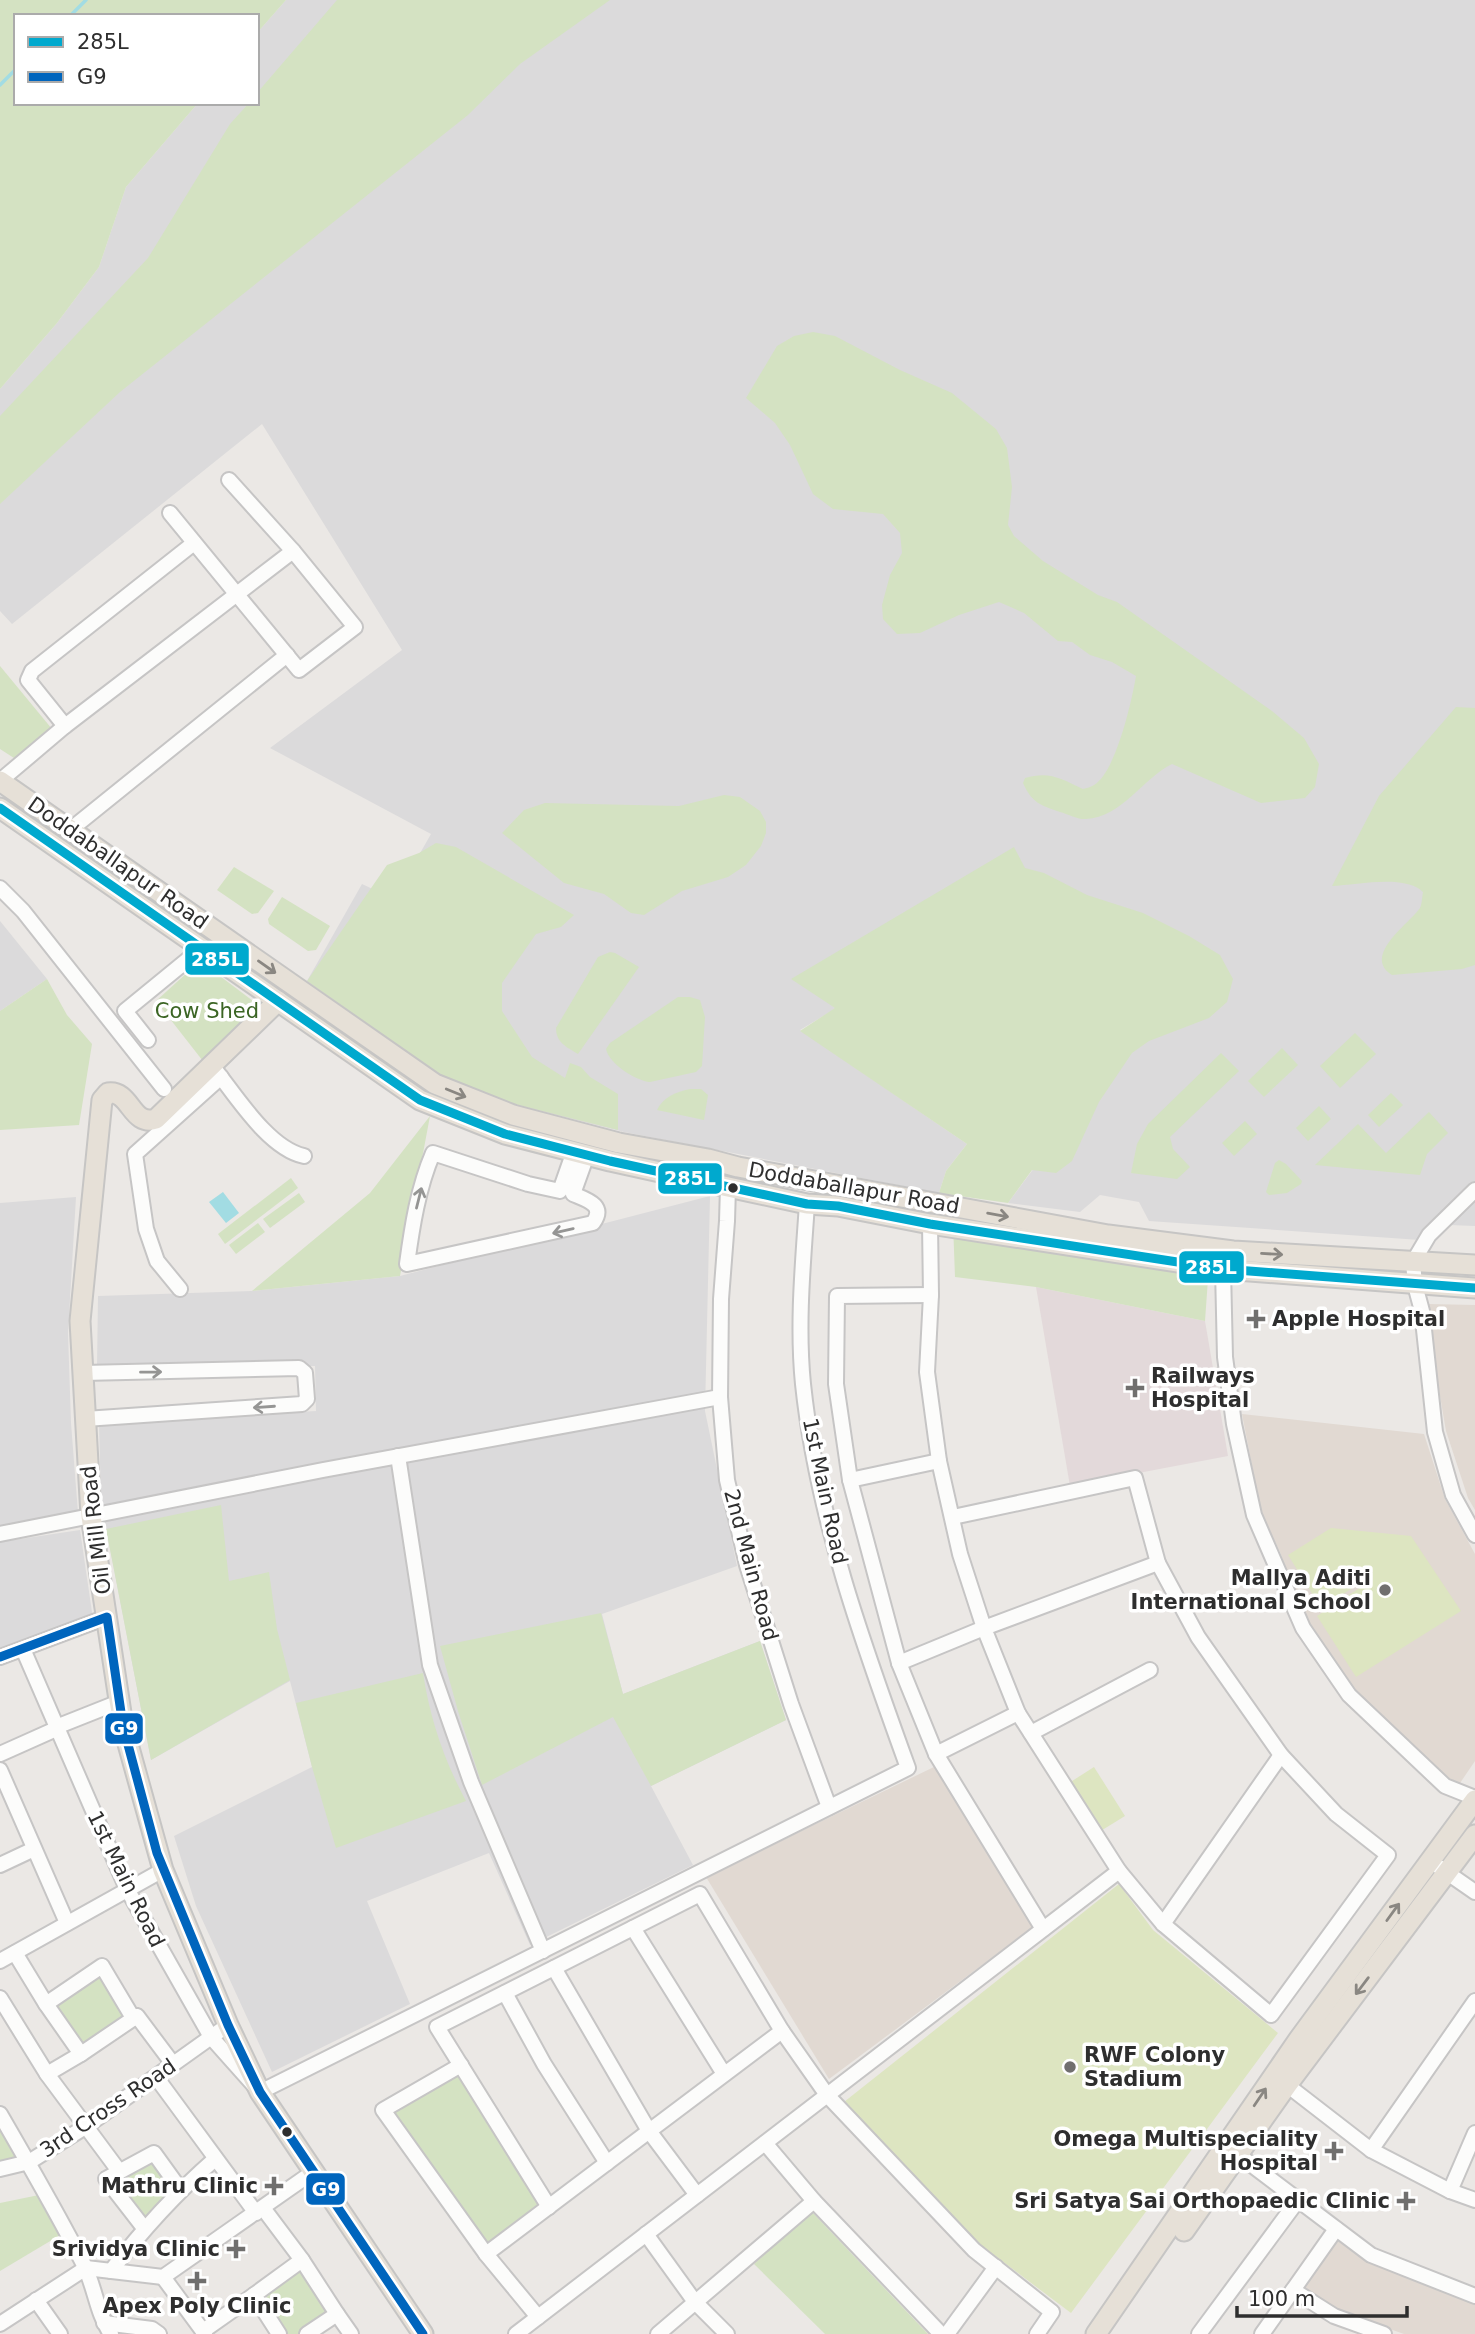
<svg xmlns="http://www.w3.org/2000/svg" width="1475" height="2334" font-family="'DejaVu Sans',sans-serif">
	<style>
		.industrial { fill: #dbdadb }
		.education { fill: #e1d9d2 }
		.medical { fill: #e3d9da }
		.green { fill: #d4e2c2 }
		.pitch { fill: #dde5c1 }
		.water { fill: #a2dce3 }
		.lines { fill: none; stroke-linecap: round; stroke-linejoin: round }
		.stream { stroke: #a2dce3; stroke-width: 3.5 }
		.minor-casing { stroke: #c6c5c5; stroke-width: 18 }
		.major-casing { stroke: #c6c5c4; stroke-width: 23 }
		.minor { stroke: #fcfcfb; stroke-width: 14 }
		.major { stroke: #e6e0d7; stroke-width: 19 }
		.bus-1-casing { stroke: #fff; stroke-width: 14 }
		.bus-2-casing { stroke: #fff; stroke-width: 14 }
		.bus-1 { stroke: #00a9ce; stroke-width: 9 }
		.bus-2 { stroke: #0065bd; stroke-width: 9 }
		.oneway { stroke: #8a8782 }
		.oneway2 { stroke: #959594 }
		.bus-dot { fill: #2e2e2e; stroke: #fff; stroke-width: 2.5 }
		.poi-dot { fill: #706f6e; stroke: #fff; stroke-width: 2.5 }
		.labels { text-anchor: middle; stroke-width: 7; stroke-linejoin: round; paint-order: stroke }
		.street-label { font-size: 21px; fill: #2e2e2e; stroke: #fff }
		.park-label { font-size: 21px; fill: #3b6524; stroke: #fff }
		.poi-label { font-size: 21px; font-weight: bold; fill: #2e2e2e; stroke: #fff; text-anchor: end }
		.line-badge { stroke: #fff; stroke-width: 2.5 }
		.badge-label { font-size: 19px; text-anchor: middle; font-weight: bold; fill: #fff }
	</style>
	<rect width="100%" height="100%" fill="#ebe8e5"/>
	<g class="industrial">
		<path d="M 286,0 L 1475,0 L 1475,1185 L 1420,1240 L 1149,1221 L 1139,1202 L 1100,1195 L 1080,1212 L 1008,1203 L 1124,1047 L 835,1009 L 800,1030 L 967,1144 L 946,1171 L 939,1193 L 624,1132 L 514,1104 L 438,1074 L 307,981 L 362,884 L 379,892 L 411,869 L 431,834 L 270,748 L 402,650 L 262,424 L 12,624 L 0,611 L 0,389 L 57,323 L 99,267 L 126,187 L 198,103 L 257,103 L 257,33 Z"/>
		<path d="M 0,921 L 47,979 L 0,1011 Z"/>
		<path d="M 710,1196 L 705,1411 L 737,1566 L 602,1614 L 623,1694 L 760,1641 L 786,1720 L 651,1786 L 693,1865 L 530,1945 L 489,1853 L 367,1901 L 410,2004 L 272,2072 L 196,1906 L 174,1836 L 312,1767 L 290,1681 L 151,1760 L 101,1502 L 99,1423 L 316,1411 L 315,1366 L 97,1367 L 98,1296 L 252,1291 L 400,1276 Z"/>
		<path d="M 76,1197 L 68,1333 L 71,1423 L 78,1513 L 0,1527 L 0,1203 Z"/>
		<path d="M 1475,1199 L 1475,1226 L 1449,1225 Z"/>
		<path d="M 80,1530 L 93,1619 L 0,1650 L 0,1542 Z"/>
	</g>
	<g class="education">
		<path d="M 1428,1304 L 1475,1305 L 1475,1510 L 1468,1498 L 1446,1431 L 1432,1349 Z"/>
		<path d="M 1242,1414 L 1424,1434 L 1445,1499 L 1475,1554 L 1475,1761 L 1458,1786 L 1360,1697 L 1308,1626 L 1280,1552 L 1261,1512 Z"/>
		<path d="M 936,1766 L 1033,1927 L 829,2079 L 706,1877 Z"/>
		<path d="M 1339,2240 L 1368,2261 L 1475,2301 L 1475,2334 L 1404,2334 L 1336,2310 L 1302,2287 Z"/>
	</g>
	<path class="medical" d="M 1036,1287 L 1205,1321 L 1228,1456 L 1070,1486 Z"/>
	<g class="green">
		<path d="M 0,0 L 286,0 L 257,33 L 257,16 L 16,16 L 16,103 L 198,103 L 126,187 L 99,267 L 57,323 L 0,389 Z"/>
		<path d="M 337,0 L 610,0 L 520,64 L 468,115 L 120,392 L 0,504 L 0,416 L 148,258 L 230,124 L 249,103 L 257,103 L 257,93 Z"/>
		<path d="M 813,332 L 835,336 L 900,370 L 952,393 L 996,429 L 1007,448 L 1012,487 L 1008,525 L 1014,536 L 1043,561 L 1098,595 L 1117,602 L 1272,711 L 1304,738 L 1319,764 L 1315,787 L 1305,798 L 1261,803 L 1172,764 C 1142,779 1122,817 1086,819 C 1078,820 1068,814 1060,812 C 1040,805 1032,803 1023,783 L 1025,778 C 1050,771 1061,779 1083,789 C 1087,788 1091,787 1094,785 C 1116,772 1132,700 1136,676 L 1112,662 L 1090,655 L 1072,642 L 1058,641 L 1024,613 L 999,602 L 959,615 L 920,633 L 897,634 L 883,619 L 882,605 L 890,575 L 902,553 L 900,533 L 883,514 L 833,509 L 813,494 L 790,445 L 775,423 L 746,398 L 777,346 L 794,336 Z"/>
		<path d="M 0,666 L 52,729 L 14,758 L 0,749 Z"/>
		<path d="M 1456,707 L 1475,708 L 1475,965 L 1462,969 L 1392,975 C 1361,956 1410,923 1420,908 C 1422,904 1422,897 1423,892 C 1405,874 1357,885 1332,886 L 1379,796 Z"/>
		<path d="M 724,795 L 740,797 L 760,811 L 766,822 L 766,833 L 761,846 L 746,865 L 728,877 L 682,891 L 644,915 L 631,913 L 604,894 L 564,883 L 502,833 L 524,810 L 545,803 L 679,806 Z"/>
		<path d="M 436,843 L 456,847 L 574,915 L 561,927 L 536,934 L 502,983 L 502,1011 L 532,1057 L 565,1078 L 570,1063 L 581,1067 L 590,1077 L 618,1094 L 618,1130 L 514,1104 L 438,1074 L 307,981 L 387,865 L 419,853 Z"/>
		<path d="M 1014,847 L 1025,868 L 1044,873 L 1087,895 L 1143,913 L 1189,936 L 1220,955 L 1233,979 L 1227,1002 L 1209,1018 L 1149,1041 L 1132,1053 L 1099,1102 L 1072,1161 L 1056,1173 L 1032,1170 L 1008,1203 L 939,1193 L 946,1171 L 967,1144 L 800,1031 L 835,1008 L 791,979 Z"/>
		<path d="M 234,867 L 274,891 L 258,913 L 252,914 L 217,890 Z"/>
		<path d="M 282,897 L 330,926 L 316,950 L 308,951 L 269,924 L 268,919 Z"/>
		<path d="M 610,952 L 615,953 L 639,967 L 578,1054 C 567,1047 556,1043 556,1028 L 598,957 Z"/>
		<path d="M 200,961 L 261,1007 L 206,1065 L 156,1001 Z"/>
		<path d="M 47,979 L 67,1015 L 92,1044 L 79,1125 L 0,1130 L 0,1011 Z"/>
		<path d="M 678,997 L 690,997 L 700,1000 L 705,1017 L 702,1066 L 696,1072 L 650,1082 C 636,1081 609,1064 606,1049 L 610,1043 Z"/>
		<path d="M 1355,1033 L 1376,1054 L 1340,1088 L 1320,1066 Z"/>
		<path d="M 1282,1048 L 1298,1065 L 1264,1097 L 1248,1081 Z"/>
		<path d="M 1221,1053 L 1239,1071 L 1170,1137 L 1173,1149 L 1190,1167 L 1177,1179 L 1131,1173 L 1137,1144 L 1148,1124 Z"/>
		<path d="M 690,1089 L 701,1089 L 708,1095 L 704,1120 L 657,1110 C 663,1097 676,1092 690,1089 Z"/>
		<path d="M 1391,1093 L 1403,1105 L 1379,1127 L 1368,1115 Z"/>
		<path d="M 1319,1106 L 1331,1119 L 1308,1141 L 1296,1128 Z"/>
		<path d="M 1429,1112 L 1448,1133 L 1427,1154 L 1420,1175 L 1315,1165 L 1358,1124 L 1386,1153 Z"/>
		<path d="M 430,1116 L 400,1276 L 252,1291 L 370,1193 Z"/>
		<path d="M 1245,1121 L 1257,1134 L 1234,1156 L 1222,1143 Z"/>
		<path d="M 1279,1160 L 1286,1164 L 1302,1181 L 1301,1184 L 1287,1193 L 1269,1195 L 1266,1192 L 1275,1163 Z"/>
		<path d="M 291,1178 L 298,1188 L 225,1244 L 218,1234 Z"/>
		<path d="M 299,1193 L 305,1202 L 270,1228 L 263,1219 Z"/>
		<path d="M 258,1223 L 265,1232 L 236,1254 L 229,1245 Z"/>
		<path d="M 953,1223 L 1208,1279 L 1205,1321 L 1036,1287 L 955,1277 Z"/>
		<path d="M 221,1505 L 229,1581 L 269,1572 L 277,1629 L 290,1680 L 151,1760 L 106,1529 Z"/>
		<path d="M 601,1613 L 623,1694 L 760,1641 L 786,1720 L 651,1786 L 613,1717 L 482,1785 L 458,1711 L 440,1646 Z"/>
		<path d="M 423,1673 C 430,1719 444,1760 466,1801 L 336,1848 L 312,1767 L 296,1703 Z"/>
		<path d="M 103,1971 L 130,2017 L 84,2050 L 52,2005 Z"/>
		<path d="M 461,2065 L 549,2207 L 486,2254 L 383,2110 Z"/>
		<path d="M 0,2122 L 22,2159 L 0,2164 Z"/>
		<path d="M 152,2157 L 176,2188 L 143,2220 L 113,2179 Z"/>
		<path d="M 39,2195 L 62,2234 L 0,2271 L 0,2203 Z"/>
		<path d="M 812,2212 L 928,2334 L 825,2334 L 754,2264 Z"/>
		<path d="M 299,2263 L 335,2313 L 304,2334 L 281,2334 L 256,2295 Z"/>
	</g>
	<g class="pitch">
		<path d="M 1331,1528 L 1411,1536 L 1461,1611 L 1356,1677 L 1317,1616 L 1361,1587 L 1359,1584 L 1321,1608 L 1288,1555 Z"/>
		<path d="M 1094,1767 L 1125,1816 L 1099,1832 L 1069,1783 Z"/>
		<path d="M 1119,1884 L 1153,1930 L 1278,2033 L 1071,2313 L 978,2243 L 844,2102 Z"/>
	</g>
	<path class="water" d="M 223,1192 L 239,1213 L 226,1223 L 209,1202 Z"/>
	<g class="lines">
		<g class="stream">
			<path d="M 70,16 L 86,0"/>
			<path d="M 0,85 L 16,69"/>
		</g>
		<defs>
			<g id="minor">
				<path d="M 170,513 L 299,670 L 355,627 L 293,551 L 229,480"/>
				<path d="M 65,726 L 28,680 L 32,671 L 194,543"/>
				<path d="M 0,781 L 65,726 L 293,551"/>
				<path d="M 70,830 L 287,655"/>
				<path d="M 0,888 L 23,911 L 164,1089"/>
				<path d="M 148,1040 L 125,1011 L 202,948"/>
				<path d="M 217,1072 C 238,1099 270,1149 304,1156"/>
				<path d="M 574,1151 L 560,1191 L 528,1184 L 433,1153 C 418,1188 412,1227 407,1264 L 593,1223 C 606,1205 587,1200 573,1194 L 587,1155"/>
				<path d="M 728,1187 L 727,1221 L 721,1299 L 720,1397 L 727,1480 L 747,1565 L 791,1704 L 829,1807"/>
				<path d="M 1475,1190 L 1429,1235 L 1413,1262 L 1415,1285 L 1422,1311 L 1435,1432 L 1453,1495 L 1475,1535"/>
				<path d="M 1223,1269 L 1225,1357 L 1234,1424 L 1254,1515 L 1303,1628 L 1349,1695 L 1445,1786 L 1475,1798"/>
				<path d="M 180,1289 L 157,1261 L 146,1229 L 135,1154 L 221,1077"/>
				<path d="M 931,1295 L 837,1296 L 836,1384 L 850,1480 L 899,1663 L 936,1754 L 1043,1929"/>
				<path d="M 83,1373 L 299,1368 L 305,1373 L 307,1399 L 302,1404 L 85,1419"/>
				<path d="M 398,1456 L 430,1665 L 471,1782 L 543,1951"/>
				<path d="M 850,1480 L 939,1461"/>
				<path d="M 953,1517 L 1135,1478 L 1158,1563"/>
				<path d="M 0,1534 L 323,1470 L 720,1397"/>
				<path d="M 23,1649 L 127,1889 L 211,2037 L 260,2092 L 908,1768 C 863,1644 817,1517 803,1384 C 797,1324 803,1263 807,1204"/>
				<path d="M 0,1657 L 107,1617"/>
				<path d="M 899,1663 L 984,1628 L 1158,1563 L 1198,1637 L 1281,1755 L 1336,1814 L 1388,1855 L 1271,2015 L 1163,1924 L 1119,1871 L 1018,1713 L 984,1628 L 960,1554 L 939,1461 L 927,1372 L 931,1295 L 930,1224"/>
				<path d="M 56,1727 L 119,1702"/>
				<path d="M 1031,1733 L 1150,1670"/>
				<path d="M 0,1754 L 56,1729"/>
				<path d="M 936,1754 L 1018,1713"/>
				<path d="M 0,1770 L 67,1923"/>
				<path d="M 0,1865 L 34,1849"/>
				<path d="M 1439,1867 L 1475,1892"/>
				<path d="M 1163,1924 L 1281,1755"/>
				<path d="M 633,1928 L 724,2074"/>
				<path d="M 15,1953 L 46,2004 L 81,2054 L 47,2074"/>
				<path d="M 0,1961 L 163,1870"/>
				<path d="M 554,1968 L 649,2131 L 697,2195"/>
				<path d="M 505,1993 L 544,2064 L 607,2163"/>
				<path d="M 0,1998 L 47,2074 L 119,2171"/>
				<path d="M 46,2004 L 102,1966 L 133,2018"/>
				<path d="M 81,2054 L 137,2016 L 173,2064"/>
				<path d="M 461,2065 L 383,2110 L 486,2254 L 538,2317"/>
				<path d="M 156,2077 L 256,2213"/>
				<path d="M 1287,2085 L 1371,2150 L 1450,2191 L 1475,2200"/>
				<path d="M 0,2114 C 29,2164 58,2214 84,2265 C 95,2287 97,2314 111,2334"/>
				<path d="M 765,2143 L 814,2201 L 941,2334"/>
				<path d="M 1232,2150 L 1371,2255 L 1475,2296"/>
				<path d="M 1371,2150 L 1475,2001"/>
				<path d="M 0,2169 L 29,2162 L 85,2127 L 228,2025"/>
				<path d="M 1450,2191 L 1475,2133"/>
				<path d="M 549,2207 L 437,2027 L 700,1894 L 782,2031 L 827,2095 L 974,2250 L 1052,2312 L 1037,2334"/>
				<path d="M 263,2208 L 302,2260 L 337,2314 L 307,2334"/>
				<path d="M 144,2228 L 106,2179 L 154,2153 L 180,2189"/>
				<path d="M 646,2234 L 695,2302 L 727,2334"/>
				<path d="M 486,2254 L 782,2031"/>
				<path d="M 86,2268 L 163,2277 L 313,2172"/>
				<path d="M 111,2271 C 143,2229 175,2194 215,2159"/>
				<path d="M 163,2277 L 205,2334"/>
				<path d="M 1293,2290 L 1334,2316 L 1384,2334"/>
				<path d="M 36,2300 L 60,2334"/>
				<path d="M 337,2314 L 351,2334"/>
				<path d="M 104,2323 L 152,2329 L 159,2334"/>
				<path d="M 0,2324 L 86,2268"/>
				<path d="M 203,2331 L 254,2295"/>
				<path d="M 279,2334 L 254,2295 L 302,2260"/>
				<path d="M 516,2334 L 1119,1871"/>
				<path d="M 658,2334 L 814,2201"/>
				<path d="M 947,2334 L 996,2267"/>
				<path d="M 1199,2334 L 1298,2200"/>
				<path d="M 1262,2334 L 1336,2229"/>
			</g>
			<g id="major">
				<path d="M 0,781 L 435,1084 L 513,1115 L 619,1143 L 708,1159 L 738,1167 L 1108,1235 L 1233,1251 L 1475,1265"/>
				<path d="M 0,808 L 420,1100 L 505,1134 L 610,1161 L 728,1187 L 807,1204 L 838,1206 L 930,1224 L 1223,1269 L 1475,1288"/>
				<path d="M 278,1001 L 156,1119 C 131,1127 131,1090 108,1093 L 102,1100 L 80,1321 L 91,1516 L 123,1726 L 163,1870 L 228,2025 L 260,2092 L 423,2334"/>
				<path d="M 1184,2231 L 1287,2085 L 1475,1835"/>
				<path d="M 1096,2334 L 1299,2039 L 1475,1800"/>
			</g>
		</defs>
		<use href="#minor" class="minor-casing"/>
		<use href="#major" class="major-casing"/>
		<use href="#minor" class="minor"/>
		<use href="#major" class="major"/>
		<defs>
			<path id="bus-1" d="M 0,808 L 420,1100 L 505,1134 L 610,1161 L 807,1204 L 838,1206 L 930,1224 L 1223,1269 L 1475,1288"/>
			<path id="bus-2" d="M 0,1657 L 107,1617 L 123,1726 L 157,1853 L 228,2025 L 260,2092 L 423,2334"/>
		</defs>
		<use href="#bus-1" class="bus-1-casing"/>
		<use href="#bus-2" class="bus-2-casing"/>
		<use href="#bus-1" class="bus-1"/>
		<use href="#bus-2" class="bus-2"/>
	</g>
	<defs><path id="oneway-shaft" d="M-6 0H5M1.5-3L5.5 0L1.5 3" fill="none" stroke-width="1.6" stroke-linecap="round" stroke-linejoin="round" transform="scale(1.75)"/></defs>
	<g class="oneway">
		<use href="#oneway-shaft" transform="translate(267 967) rotate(35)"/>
		<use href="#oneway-shaft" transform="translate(456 1093) rotate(22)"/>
		<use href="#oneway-shaft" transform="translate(998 1215) rotate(10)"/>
		<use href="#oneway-shaft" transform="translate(1272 1254) rotate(3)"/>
		<use href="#oneway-shaft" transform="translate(1393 1912) rotate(-54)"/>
		<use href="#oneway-shaft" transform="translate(1362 1986) rotate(127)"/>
		<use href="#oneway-shaft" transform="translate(1260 2097) rotate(-56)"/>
	</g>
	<g class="oneway2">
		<use href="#oneway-shaft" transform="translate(419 1198) rotate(-76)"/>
		<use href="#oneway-shaft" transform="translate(563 1231) rotate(167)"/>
		<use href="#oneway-shaft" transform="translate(151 1372) rotate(-1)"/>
		<use href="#oneway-shaft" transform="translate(264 1407) rotate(176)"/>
	</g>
	<g class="bus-dot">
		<circle cx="733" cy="1188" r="6"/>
		<circle cx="287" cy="2132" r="6"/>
	</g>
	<g class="poi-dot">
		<path d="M1252.5 1308.5h7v7h7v7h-7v7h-7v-7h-7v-7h7z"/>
		<path d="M1131.5 1377.5h7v7h7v7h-7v7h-7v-7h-7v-7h7z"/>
		<circle cx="1385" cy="1590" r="7"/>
		<circle cx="1070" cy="2067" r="7"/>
		<path d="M1330.5 2140.5h7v7h7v7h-7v7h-7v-7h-7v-7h7z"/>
		<path d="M270.5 2175.5h7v7h7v7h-7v7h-7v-7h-7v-7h7z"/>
		<path d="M1402.5 2190.5h7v7h7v7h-7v7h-7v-7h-7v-7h7z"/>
		<path d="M232.5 2238.5h7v7h7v7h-7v7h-7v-7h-7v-7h7z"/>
		<path d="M193.5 2270.5h7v7h7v7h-7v7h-7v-7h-7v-7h7z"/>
	</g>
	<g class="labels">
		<g class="street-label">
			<text transform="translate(118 863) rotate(35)" y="7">Doddaballapur Road</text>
			<text transform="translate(854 1188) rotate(10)" y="7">Doddaballapur Road</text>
			<text transform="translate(825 1491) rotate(78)" y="7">1st Main Road</text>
			<text transform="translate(96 1530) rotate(-97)" y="7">Oil Mill Road</text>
			<text transform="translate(751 1565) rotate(75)" y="7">2nd Main Road</text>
			<text transform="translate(126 1879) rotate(64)" y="7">1st Main Road</text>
			<text transform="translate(108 2108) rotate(-34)" y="7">3rd Cross Road</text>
		</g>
		<g class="park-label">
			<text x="207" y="1018">Cow Shed</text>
		</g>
		<g class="poi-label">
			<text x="1272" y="1326" text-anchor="start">Apple Hospital</text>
			<text x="1151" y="1383" text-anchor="start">Railways<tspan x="1151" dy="24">Hospital</tspan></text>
			<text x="1371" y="1585">Mallya Aditi<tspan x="1371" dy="24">International School</tspan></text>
			<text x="1084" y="2062" text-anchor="start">RWF Colony<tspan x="1084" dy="24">Stadium</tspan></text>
			<text x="1318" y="2146">Omega Multispeciality<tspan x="1318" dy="24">Hospital</tspan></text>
			<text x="258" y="2193">Mathru Clinic</text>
			<text x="1390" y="2208">Sri Satya Sai Orthopaedic Clinic</text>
			<text x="220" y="2256">Srividya Clinic</text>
			<text x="197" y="2313" text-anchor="middle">Apex Poly Clinic</text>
		</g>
	</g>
	<g class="line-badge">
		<rect x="184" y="942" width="66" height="34" rx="7" fill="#00a9ce"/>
		<rect x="657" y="1162" width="66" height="33" rx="7" fill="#00a9ce"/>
		<rect x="1178" y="1250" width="67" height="34" rx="7" fill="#00a9ce"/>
		<rect x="104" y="1712" width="40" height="33" rx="7" fill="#0065bd"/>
		<rect x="305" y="2172" width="41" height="34" rx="7" fill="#0065bd"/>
	</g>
	<g class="badge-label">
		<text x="217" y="966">285L</text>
		<text x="690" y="1185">285L</text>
		<text x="1211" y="1274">285L</text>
		<text x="124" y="1735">G9</text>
		<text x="326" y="2196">G9</text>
	</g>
	<rect x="14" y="14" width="245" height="91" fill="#ffffff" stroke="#ababab" stroke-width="2"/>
	<rect x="28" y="37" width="35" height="10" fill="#00a9ce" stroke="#ababab" stroke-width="2"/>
	<text x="77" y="49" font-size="21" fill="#2e2e2e">285L</text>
	<rect x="28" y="72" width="35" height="10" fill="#0065bd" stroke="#ababab" stroke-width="2"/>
	<text x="77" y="84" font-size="21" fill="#2e2e2e">G9</text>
	<path d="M1237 2306v10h170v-10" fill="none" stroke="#2e2e2e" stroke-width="3.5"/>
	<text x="1248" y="2306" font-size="21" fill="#2e2e2e" stroke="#ffffff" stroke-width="5" paint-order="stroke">100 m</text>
</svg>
